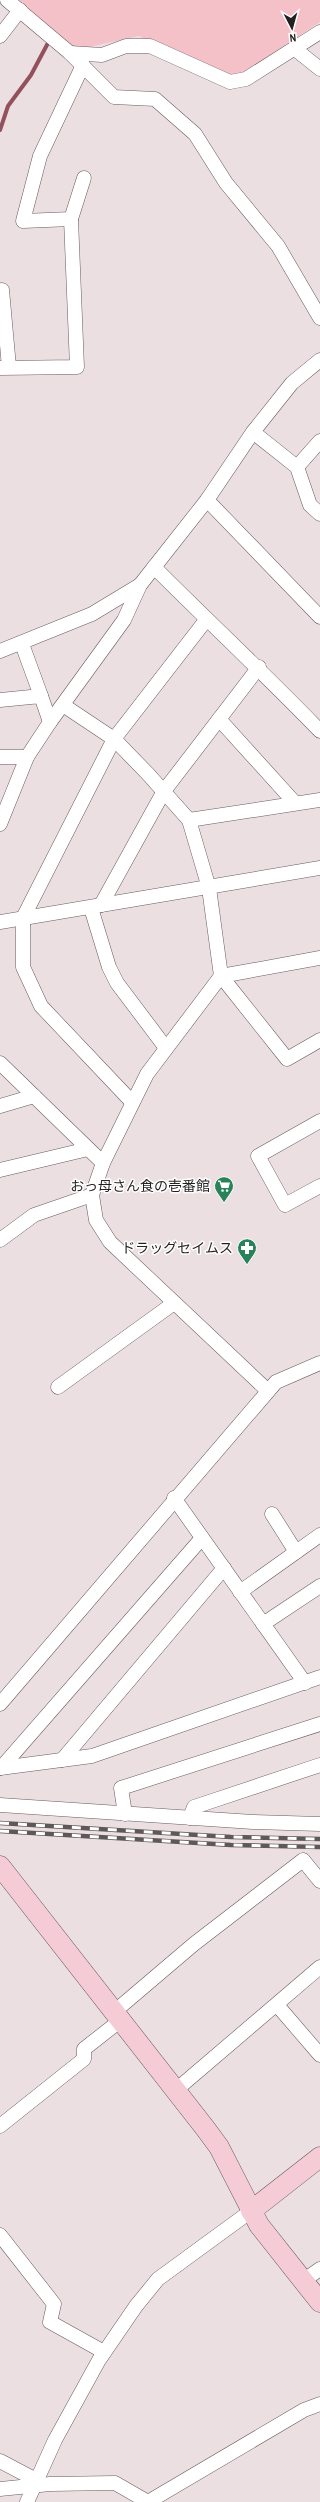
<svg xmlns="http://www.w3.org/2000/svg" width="320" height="2502" font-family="'Archivo Narrow','Noto Sans JP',sans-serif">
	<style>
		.green { fill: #f5c1c9 }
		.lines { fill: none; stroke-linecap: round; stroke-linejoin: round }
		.stream { stroke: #93515e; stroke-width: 4 }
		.street-casing { stroke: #675b5d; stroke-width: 15 }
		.secondary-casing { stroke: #675b5d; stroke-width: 21 }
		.street { stroke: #fff; stroke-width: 14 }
		.secondary { stroke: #f5cbd6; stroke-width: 20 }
		.rail-casing { stroke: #5f5859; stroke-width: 4.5 }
		.rail { stroke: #fff; stroke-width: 3; stroke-dasharray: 9; stroke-linecap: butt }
		.labels { text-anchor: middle; stroke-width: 3; stroke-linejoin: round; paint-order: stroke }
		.poi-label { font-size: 14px; fill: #241f20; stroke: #fff; text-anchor: end }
	</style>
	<rect width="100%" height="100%" fill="#ecdfe1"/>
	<path class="green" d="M 19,0 L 320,0 L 320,22 L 230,82 L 139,36 L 98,45 L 70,53 Z"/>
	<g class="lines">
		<path class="stream" d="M 0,130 L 8,106 L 31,75 L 48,43"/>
		<defs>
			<g id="street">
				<path d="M 7,0 L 70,53 L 114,97 L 155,99 L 195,134 L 226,183 L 278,246 L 320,318"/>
				<path d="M 0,36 L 20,10"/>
				<path d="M 295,49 L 320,69"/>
				<path d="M 70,53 L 102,55 L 126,46 L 150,46 L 230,82 L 246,79 L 320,32"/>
				<path d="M 83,65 L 40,156 L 23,221 L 71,219 L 84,178"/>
				<path d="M 2,290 L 9,367"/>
				<path d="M 0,368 L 77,367 L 71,219"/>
				<path d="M 253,432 L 297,467 L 310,505 L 320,514"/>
				<path d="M 297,467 L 320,441"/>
				<path d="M 207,500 L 320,617"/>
				<path d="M 154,567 C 209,622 266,675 320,731"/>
				<path d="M 22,644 L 41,696"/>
				<path d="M 0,651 L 92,614 L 140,585"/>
				<path d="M 0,700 L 41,696 L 50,722"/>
				<path d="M 63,705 L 114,739 L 148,774 L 189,820 L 209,888 L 221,976 L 287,1059 L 320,1040"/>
				<path d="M 219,719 L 295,803"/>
				<path d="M 0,757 L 27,757"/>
				<path d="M 189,820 L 320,800"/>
				<path d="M 0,824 L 27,757 L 50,722 L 124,620 L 140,585 L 207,500 L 253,432 L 292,383 L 320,360"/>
				<path d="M 101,905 L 164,791 L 259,667"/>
				<path d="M 91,908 L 109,967 L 117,983 L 166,1048"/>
				<path d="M 0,922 L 320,868"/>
				<path d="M 0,1063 L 103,1163"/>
				<path d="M 132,1102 L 41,1006 L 23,967 L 23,918 L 114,739 L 206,620"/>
				<path d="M 0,1106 L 34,1096"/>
				<path d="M 320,1121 L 258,1156 L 285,1205 L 320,1186"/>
				<path d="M 0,1170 L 88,1149"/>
				<path d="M 0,1240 L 34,1215 L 92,1195"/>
				<path d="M 58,1387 L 174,1303"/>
				<path d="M 268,1391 L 110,1242 L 96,1220 L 92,1195 L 103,1163 L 147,1074 L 221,976 L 320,958"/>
				<path d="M 174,1498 L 305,1683"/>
				<path d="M 272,1514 L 296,1552"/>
				<path d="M 240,1592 L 320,1535"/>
				<path d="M 263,1624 L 320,1586"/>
				<path d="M 0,1704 L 276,1382 L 320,1363"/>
				<path d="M 62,1760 L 224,1568"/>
				<path d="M 0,1768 L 92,1756 L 320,1677"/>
				<path d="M 1,1768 L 202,1538"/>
				<path d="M 0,1805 L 253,1822 L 320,1824"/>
				<path d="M 125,1814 L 121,1788 L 320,1724"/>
				<path d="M 190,1818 L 194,1807 L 320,1765"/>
				<path d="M 277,2005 L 320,2055"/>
				<path d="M 114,2012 L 194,1944 L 303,1860 L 320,1881"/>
				<path d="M 176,2090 L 320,1967"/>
				<path d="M 0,2126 L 84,2059 L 84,2049 L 121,2020"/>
				<path d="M 0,2235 L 54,2304 L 50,2322 L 104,2352"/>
				<path d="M 303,2281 L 320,2269"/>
				<path d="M 0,2461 L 36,2480"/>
				<path d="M 0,2489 L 50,2484 L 115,2483 L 148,2502"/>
				<path d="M 27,2502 L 55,2440 L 99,2360 L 136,2306 L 158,2279 L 251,2211"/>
				<path d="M 148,2502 L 304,2410 L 320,2404"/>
			</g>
			<g id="secondary">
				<path d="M 0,1866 L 205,2128 L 219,2147 L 259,2225 L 320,2302"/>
				<path d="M 251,2211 L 320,2157"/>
			</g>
		</defs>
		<use href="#street" class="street-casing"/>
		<use href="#secondary" class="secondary-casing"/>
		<use href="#street" class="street"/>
		<use href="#secondary" class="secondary"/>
		<defs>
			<g id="rail">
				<path d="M 0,1823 L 231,1837 L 320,1839"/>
				<path d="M 0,1831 L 231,1845 L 320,1847"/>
			</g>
		</defs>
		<use href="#rail" class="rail-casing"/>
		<use href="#rail" class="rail"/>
	</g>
	<defs>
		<symbol id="supermarket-pin" viewBox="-11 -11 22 30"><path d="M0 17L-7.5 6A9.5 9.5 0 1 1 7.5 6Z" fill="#298258" stroke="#fff"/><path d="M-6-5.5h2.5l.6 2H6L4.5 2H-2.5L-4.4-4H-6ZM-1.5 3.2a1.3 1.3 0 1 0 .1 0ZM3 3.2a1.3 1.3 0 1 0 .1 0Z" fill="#fff"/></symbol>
		<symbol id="pharmacy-pin" viewBox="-11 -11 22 30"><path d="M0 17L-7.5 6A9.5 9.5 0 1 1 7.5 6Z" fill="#298258" stroke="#fff"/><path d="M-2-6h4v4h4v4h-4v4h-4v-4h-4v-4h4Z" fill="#fff"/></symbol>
	</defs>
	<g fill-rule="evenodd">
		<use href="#supermarket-pin" x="213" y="1175" width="22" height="30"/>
		<use href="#pharmacy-pin" x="236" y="1237" width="22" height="30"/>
	</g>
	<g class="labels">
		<g class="poi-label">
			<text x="210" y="1191">おっ母さん食の壱番館</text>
			<text x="233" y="1253">ドラッグセイムス</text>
		</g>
	</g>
	<g transform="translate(292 28) rotate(174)" stroke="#ffffff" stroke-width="3" paint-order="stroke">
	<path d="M0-3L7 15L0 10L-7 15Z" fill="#241f20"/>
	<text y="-6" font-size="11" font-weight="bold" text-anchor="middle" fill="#241f20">N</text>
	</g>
</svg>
